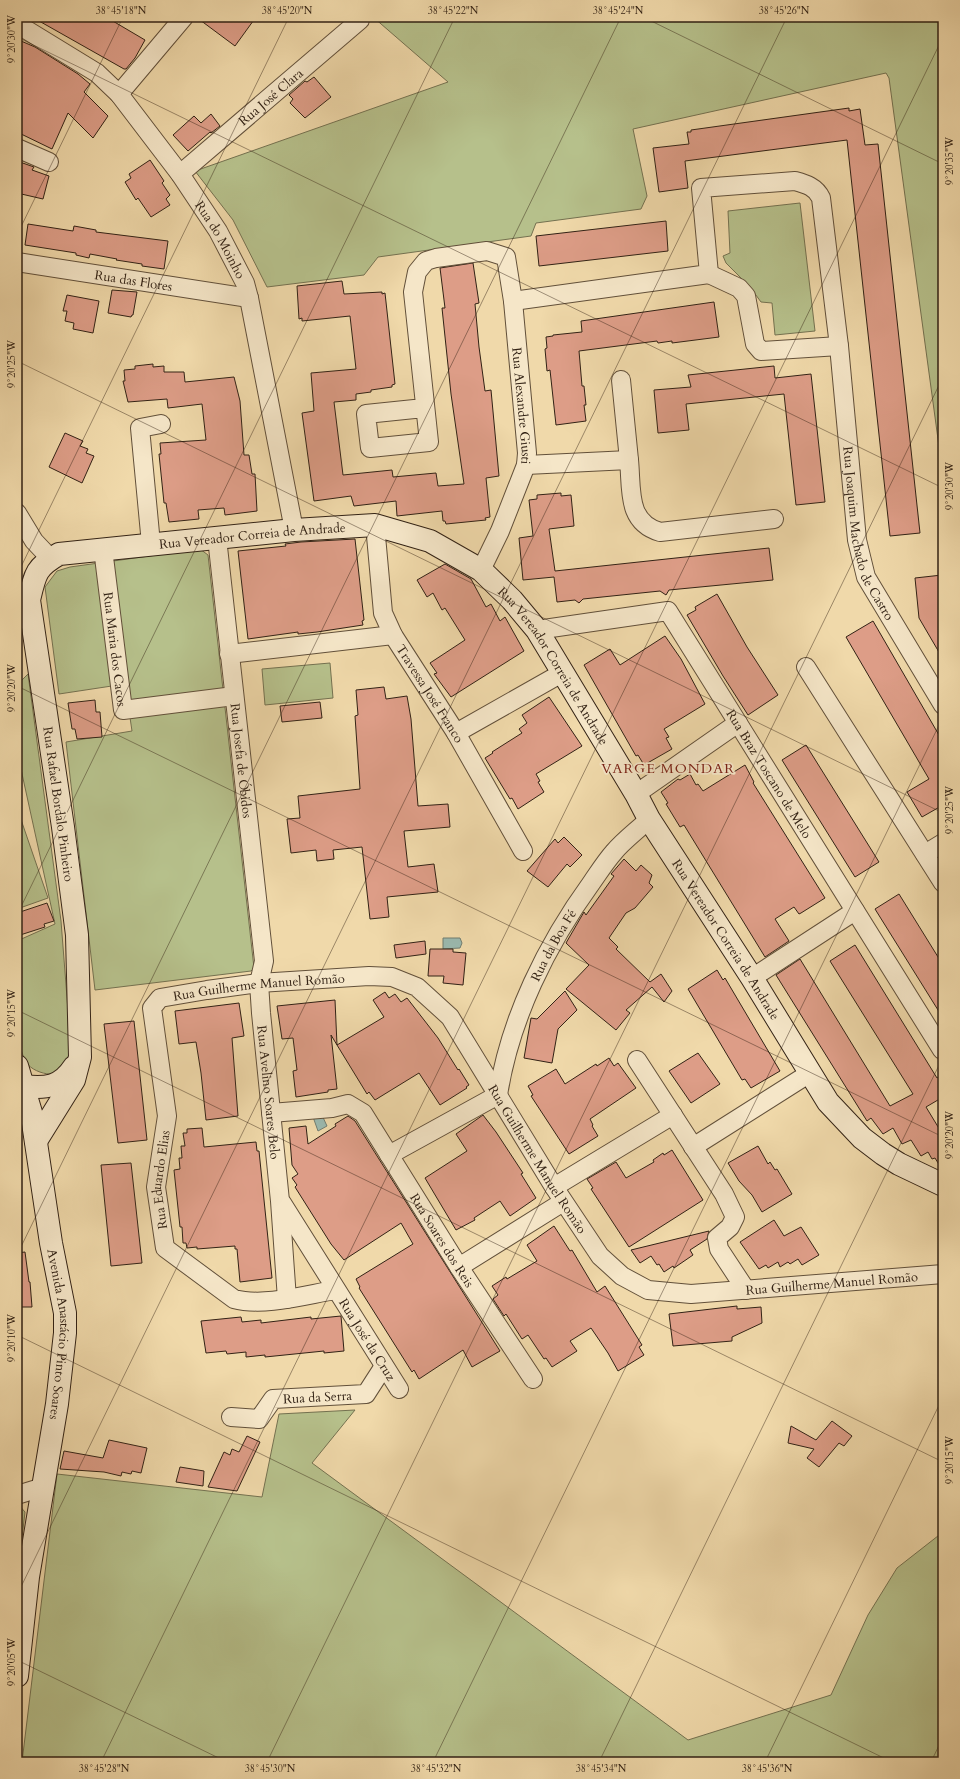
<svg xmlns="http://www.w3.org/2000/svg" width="960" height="1779" font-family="Cardo,serif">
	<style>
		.green { fill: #b6c08b; stroke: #747150 }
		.water { fill: #9bb9af; stroke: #717d71 }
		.building { fill: #dd9d87; stroke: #322215 }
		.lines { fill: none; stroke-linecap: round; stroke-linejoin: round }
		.street-casing { stroke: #62503a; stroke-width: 20 }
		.secondary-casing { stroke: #322215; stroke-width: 24 }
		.street { stroke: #f5e6c8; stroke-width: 18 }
		.secondary { stroke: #f5e6c8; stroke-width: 22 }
		.ticks { fill: none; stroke: #322215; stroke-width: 1; stroke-opacity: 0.45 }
		.labels { text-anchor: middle; stroke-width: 3.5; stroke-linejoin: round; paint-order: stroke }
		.street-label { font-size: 13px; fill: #322215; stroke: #f5e6c8 }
		.neighbourhood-label { font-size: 14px; letter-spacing: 1px; fill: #7a1f14; stroke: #f5e6c8 }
		.neatline { fill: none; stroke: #322215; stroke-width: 1.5 }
		.ticks-label { font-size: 10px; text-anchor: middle; fill: #322215 }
	</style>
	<rect width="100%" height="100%" fill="#f0d9aa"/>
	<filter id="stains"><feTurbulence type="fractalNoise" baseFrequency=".005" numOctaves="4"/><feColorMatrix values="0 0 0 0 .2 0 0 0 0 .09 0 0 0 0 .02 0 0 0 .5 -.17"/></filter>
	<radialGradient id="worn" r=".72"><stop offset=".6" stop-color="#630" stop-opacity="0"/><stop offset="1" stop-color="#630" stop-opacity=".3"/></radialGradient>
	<g class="green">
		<path d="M 373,17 L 943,17 L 943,476 L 889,78 L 886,73 L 633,129 L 647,196 L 641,209 L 536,223 L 531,236 L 378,257 L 364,275 L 267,287 L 233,220 L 195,171 L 448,82 Z"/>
		<path d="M 800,203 L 815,331 L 775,335 L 772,303 L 761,302 L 750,287 L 726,263 L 723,256 L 730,253 L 728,211 Z"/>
		<path d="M 200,549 L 208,555 L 254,968 L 251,971 L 95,990 L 66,742 L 132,731 L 125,684 L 59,694 L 45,587 L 57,571 L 70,567 Z"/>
		<path d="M 330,663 L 333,698 L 265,705 L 262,669 Z"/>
		<path d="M 28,674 L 61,921 L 71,1049 C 68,1061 65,1074 50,1074 C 42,1074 30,1069 26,1062 C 11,1036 17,972 17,941 L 55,924 L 17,751 L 17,685 Z"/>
		<path d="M 17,808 L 48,898 L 17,909 Z"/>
		<path d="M 355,1410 L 312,1463 L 688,1740 L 831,1695 L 868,1615 L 897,1568 L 943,1532 L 943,1762 L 22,1762 L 57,1474 L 262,1497 L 279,1414 Z"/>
		<path d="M 17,1503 L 25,1512 L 17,1581 Z"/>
	</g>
	<g class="water">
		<path d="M 443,938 L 460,938 L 462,943 L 460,948 L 443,949 Z"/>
		<path d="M 321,1113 L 327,1126 L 318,1131 L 312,1114 Z"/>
	</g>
	<g class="building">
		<path d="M 32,17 L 106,17 L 145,40 L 135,58 L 126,69 L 124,69 Z"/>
		<path d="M 196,17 L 256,17 L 235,46 Z"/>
		<path d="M 21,41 L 35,47 L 78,74 L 90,84 L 84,92 L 108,116 L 93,138 L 68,113 L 52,149 L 17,132 L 17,48 Z"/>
		<path d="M 314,77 L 331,97 L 305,118 L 290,103 L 293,99 L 289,95 L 305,81 L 307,82 Z"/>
		<path d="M 849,108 L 849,111 L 860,109 L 865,145 L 878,144 L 920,533 L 890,536 L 847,140 L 685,161 L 688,188 L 659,192 L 653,148 L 689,144 L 687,132 L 691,132 L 691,130 Z"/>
		<path d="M 211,114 L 220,126 L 211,133 L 210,132 L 188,151 L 173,135 L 194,116 L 201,123 Z"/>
		<path d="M 150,160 L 164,181 L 162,183 L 170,195 L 166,199 L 170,205 L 151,217 L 138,198 L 136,200 L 125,182 L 131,178 L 129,174 Z"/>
		<path d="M 17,161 L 34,167 L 32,170 L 49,176 L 43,199 L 17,193 L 21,179 L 17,178 Z"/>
		<path d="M 666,221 L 668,251 L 539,266 L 536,236 Z"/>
		<path d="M 28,224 L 73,231 L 74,226 L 96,230 L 96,232 L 168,241 L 164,269 L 142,266 L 142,264 L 116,260 L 117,259 L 90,254 L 89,258 L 76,255 L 76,253 L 25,245 Z"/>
		<path d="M 473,263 L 479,303 L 475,304 L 479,347 L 485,391 L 491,390 L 499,476 L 486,478 L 490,517 L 485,518 L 486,520 L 446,524 L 445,521 L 443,521 L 442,511 L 397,516 L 396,501 L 354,506 L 351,496 L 314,501 L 302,413 L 314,411 L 311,373 L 356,369 L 350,316 L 302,321 L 302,318 L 299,319 L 297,286 L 342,281 L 344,294 L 382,292 L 382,294 L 385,293 L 395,384 L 392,385 L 392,387 L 371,390 L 371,392 L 356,394 L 356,400 L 334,402 L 343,475 L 392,470 L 393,477 L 436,473 L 438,486 L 464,484 L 451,394 L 442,308 L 445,308 L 440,268 Z"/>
		<path d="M 112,290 L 137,292 L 133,315 L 132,315 L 131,317 L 108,313 Z"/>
		<path d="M 67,295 L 99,301 L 93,333 L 73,329 L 74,323 L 65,321 L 67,311 L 63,311 Z"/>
		<path d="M 714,302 L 719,337 L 672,343 L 672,341 L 658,343 L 657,341 L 579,351 L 582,386 L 584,386 L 586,405 L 584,405 L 586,421 L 556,425 L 550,370 L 547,371 L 545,349 L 547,348 L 546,337 L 553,336 L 553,335 L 582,332 L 581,321 Z"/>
		<path d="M 153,364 L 153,367 L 164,366 L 164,372 L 184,372 L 185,382 L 234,377 L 240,401 L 244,455 L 249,455 L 252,474 L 255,474 L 257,511 L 225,515 L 224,508 L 198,510 L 199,519 L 169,522 L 166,503 L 164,503 L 159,454 L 161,454 L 160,443 L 206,440 L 202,404 L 168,408 L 167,399 L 128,402 L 123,381 L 125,381 L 124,370 L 135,369 L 135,366 Z"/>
		<path d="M 774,366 L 775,378 L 811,374 L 825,502 L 796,505 L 784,394 L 686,404 L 689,430 L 658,433 L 654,390 L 691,387 L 688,375 Z"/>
		<path d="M 65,433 L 83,441 L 80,446 L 88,449 L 86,453 L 94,456 L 82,483 L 49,467 Z"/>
		<path d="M 561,493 L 561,496 L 571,495 L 574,526 L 549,529 L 555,571 L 769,548 L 773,580 L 669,590 L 666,595 L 660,591 L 583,599 L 579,603 L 575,600 L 557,602 L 554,577 L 523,580 L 519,538 L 533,536 L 529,500 L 537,499 L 537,495 Z"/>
		<path d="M 355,539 L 364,620 L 362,621 L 363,625 L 317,632 L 298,634 L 298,632 L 248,639 L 238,551 L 286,546 L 285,544 L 301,542 Z"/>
		<path d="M 445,564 L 471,579 L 486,607 L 491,604 L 500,621 L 505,617 L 524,651 L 451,697 L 434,674 L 437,673 L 430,663 L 465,640 L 445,608 L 442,610 L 433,593 L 427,597 L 417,580 Z"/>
		<path d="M 942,575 L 943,582 L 943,659 L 919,618 L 915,578 Z"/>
		<path d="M 717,594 L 747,647 L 778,695 L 748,715 L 723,676 L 687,615 L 696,610 L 695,607 Z"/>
		<path d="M 873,621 L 943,742 L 943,805 L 922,817 L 907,792 L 929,779 L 846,637 Z"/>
		<path d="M 665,636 L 681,659 L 705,704 L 664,729 L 669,737 L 666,738 L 672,749 L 644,765 L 638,755 L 636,756 L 584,665 L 610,649 L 620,665 Z"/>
		<path d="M 384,687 L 386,699 L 407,696 L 411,719 L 418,806 L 448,804 L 450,827 L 404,831 L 408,867 L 434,864 L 438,892 L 387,897 L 389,917 L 370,919 L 362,847 L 333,850 L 334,859 L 317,861 L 316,850 L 291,853 L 287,819 L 300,818 L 298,796 L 360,789 L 355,716 L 358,715 L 356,690 Z"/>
		<path d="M 549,697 L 582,746 L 536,774 L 540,781 L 538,782 L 544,792 L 518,809 L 512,798 L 510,799 L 485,758 L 493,753 L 492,752 L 522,733 L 519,729 L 527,723 L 522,715 Z"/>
		<path d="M 95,700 L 96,712 L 100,712 L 102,737 L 77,739 L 75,729 L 72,729 L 68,703 Z"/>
		<path d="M 320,702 L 322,718 L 282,722 L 280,706 Z"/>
		<path d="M 806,745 L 879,862 L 855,877 L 782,760 Z"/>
		<path d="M 745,765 L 754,782 L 753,783 L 825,898 L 801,913 L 799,914 L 794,907 L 775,919 L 789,941 L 765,957 L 684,825 L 680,827 L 666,804 L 668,803 L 661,792 L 678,779 L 680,780 L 690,774 L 696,785 L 698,784 L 703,791 Z"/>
		<path d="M 564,837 L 582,855 L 570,867 L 567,864 L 548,887 L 527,871 L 555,839 L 558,843 Z"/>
		<path d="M 624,859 L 636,871 L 641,865 L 652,875 L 649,883 L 653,887 L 635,908 L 626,913 L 609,938 L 618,947 L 616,949 L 650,982 L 661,974 L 672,991 L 664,1002 L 652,987 L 626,1010 L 630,1013 L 616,1030 L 566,989 L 589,965 L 566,943 L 584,912 L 586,915 L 614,876 L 611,874 Z"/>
		<path d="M 899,894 L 943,965 L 943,1018 L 875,909 Z"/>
		<path d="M 47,903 L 54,921 L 44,924 L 45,927 L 17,936 L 17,913 Z"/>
		<path d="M 425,941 L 426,954 L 396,958 L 394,945 Z"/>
		<path d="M 855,945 L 937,1078 L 943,1074 L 943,1097 L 926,1107 L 943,1135 L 943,1171 L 935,1158 L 932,1159 L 928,1152 L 921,1156 L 911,1140 L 902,1144 L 893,1128 L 883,1134 L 871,1118 L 867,1121 L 776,975 L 800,959 L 890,1106 L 913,1094 L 830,961 Z"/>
		<path d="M 430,949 L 453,949 L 453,952 L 466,953 L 463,985 L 443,983 L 444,976 L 428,976 Z"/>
		<path d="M 717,970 L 723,980 L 725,978 L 780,1071 L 751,1088 L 745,1079 L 742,1080 L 688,989 Z"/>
		<path d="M 565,991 L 577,1010 L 558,1029 L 552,1063 L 524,1058 L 531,1018 L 537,1019 Z"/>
		<path d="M 385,992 L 389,998 L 395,994 L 401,1002 L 407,998 L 438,1038 L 458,1070 L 459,1069 L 469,1085 L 466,1087 L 467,1088 L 440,1105 L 419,1073 L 375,1100 L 369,1092 L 367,1094 L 337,1045 L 384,1017 L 373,1000 Z"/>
		<path d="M 335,1000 L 337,1045 L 331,1035 L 337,1089 L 328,1090 L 328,1092 L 296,1097 L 293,1071 L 297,1070 L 293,1038 L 282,1039 L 277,1006 Z"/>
		<path d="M 239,1003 L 244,1036 L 232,1038 L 238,1116 L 206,1120 L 201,1073 L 196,1042 L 179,1044 L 175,1011 Z"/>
		<path d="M 134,1021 L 147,1140 L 118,1143 L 104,1024 Z"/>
		<path d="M 698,1053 L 720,1084 L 691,1103 L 669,1071 Z"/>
		<path d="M 609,1058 L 614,1066 L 618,1063 L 636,1088 L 590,1119 L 593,1125 L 592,1126 L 598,1136 L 569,1154 L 531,1096 L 533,1095 L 528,1086 L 556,1069 L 565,1084 L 596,1064 L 597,1066 Z"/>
		<path d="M 483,1115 L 496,1132 L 523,1173 L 521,1174 L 536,1198 L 510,1216 L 500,1201 L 474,1218 L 475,1220 L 456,1230 L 425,1178 L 467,1151 L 456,1134 Z"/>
		<path d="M 348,1116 L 355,1121 L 500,1351 L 472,1367 L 463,1350 L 419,1379 L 414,1370 L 412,1372 L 359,1288 L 360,1287 L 356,1279 L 413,1244 L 401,1223 L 344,1260 L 331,1244 L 295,1187 L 297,1185 L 292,1178 L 298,1174 L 292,1165 L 289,1128 L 306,1126 L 308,1144 L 336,1126 L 335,1124 Z"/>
		<path d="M 202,1128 L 204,1147 L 256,1142 L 257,1151 L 259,1151 L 272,1278 L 240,1282 L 237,1249 L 235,1249 L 235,1246 L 197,1249 L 197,1247 L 187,1248 L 186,1243 L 183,1243 L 182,1227 L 180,1227 L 174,1170 L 180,1169 L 179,1158 L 182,1158 L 181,1146 L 185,1146 L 183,1133 L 187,1133 L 187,1129 Z"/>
		<path d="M 758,1146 L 768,1164 L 770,1162 L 775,1170 L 777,1169 L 792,1194 L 762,1212 L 752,1195 L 739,1181 L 728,1163 Z"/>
		<path d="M 672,1150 L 703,1200 L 629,1247 L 591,1189 L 593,1188 L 587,1179 L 616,1162 L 626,1178 L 654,1162 L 653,1160 L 663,1153 L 664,1155 Z"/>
		<path d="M 131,1163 L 142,1263 L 111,1266 L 101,1165 Z"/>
		<path d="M 774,1220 L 784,1236 L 801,1227 L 819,1255 L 802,1265 L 798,1259 L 790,1264 L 788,1262 L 780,1267 L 778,1262 L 768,1268 L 766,1265 L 759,1269 L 740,1242 Z"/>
		<path d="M 554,1226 L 570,1251 L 572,1250 L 597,1292 L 605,1286 L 642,1345 L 639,1347 L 644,1355 L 618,1371 L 608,1353 L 591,1328 L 570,1341 L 577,1351 L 552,1367 L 546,1358 L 544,1359 L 528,1335 L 522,1339 L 506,1314 L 504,1316 L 493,1299 L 498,1295 L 492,1286 L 506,1277 L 507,1279 L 537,1261 L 527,1245 Z"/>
		<path d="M 709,1231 L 707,1239 L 690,1250 L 693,1255 L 674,1268 L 673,1266 L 664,1272 L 659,1264 L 657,1265 L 651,1256 L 640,1263 L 631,1250 Z"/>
		<path d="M 25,1252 L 29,1282 L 30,1282 L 32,1307 L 17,1307 L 17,1253 Z"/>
		<path d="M 737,1306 L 737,1309 L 761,1307 L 762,1323 L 732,1337 L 732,1341 L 673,1346 L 669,1314 Z"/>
		<path d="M 341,1316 L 344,1351 L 324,1353 L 324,1351 L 265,1357 L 265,1355 L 246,1357 L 246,1352 L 227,1354 L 226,1351 L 206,1353 L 201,1321 L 241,1317 L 242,1322 L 261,1320 L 261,1323 L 311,1317 L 311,1319 Z"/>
		<path d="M 832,1421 L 852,1436 L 844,1446 L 839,1443 L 819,1467 L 807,1458 L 814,1449 L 788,1443 L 791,1426 L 816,1440 Z"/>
		<path d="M 247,1436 L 260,1442 L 237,1491 L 208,1487 L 224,1452 L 230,1455 L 232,1449 L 239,1452 Z"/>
		<path d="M 109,1440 L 147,1448 L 141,1473 L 132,1471 L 131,1474 L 122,1472 L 121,1476 L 104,1472 L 60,1469 L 64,1451 L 103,1458 Z"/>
		<path d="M 180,1467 L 204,1471 L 203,1486 L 176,1482 Z"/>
	</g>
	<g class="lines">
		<defs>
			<g id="street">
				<path id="s1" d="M 17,24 L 97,73 L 119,94 L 180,174 L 218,231 L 245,283 L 249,298 L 294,530"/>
				<path d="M 119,94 L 184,17"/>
				<path d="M 17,148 L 49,162"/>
				<path id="s2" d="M 180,174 L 360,20"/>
				<path id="s3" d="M 17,262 L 249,298"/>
				<path d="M 709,274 L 739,288 L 746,296 L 755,344 L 761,351 L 839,346"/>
				<path id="s4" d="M 513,301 L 709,274 L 701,188 L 795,181 C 806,184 816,187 821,198 L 839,346 L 857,540 L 866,577 L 943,705"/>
				<path d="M 621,380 L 629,460"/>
				<path id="s5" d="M 424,408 L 366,414 L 370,448 L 429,442 L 413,292 L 417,272 L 426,261 L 436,258 L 487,251 L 506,257 L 513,301 L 527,453 L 526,465 L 500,531 L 481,570"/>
				<path d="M 526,465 L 629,460 C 632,489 626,522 660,532 L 774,519"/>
				<path d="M 17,513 L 34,541 L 51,559"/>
				<path id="s6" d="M 375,525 L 383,613 L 393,635 L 456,733 L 523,851"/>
				<path id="s7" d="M 217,538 L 264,961 L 259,983 L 261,1013 L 280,1201 L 287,1299"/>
				<path d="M 151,544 L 140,428 L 161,424"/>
				<path id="s8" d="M 103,549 L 123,710 L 234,696"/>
				<path id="s9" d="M 537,630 L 668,611 L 942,1050"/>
				<path d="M 229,654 L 393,635"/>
				<path d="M 806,667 L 943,883"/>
				<path d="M 456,733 L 562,673"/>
				<path d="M 636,794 L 738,723"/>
				<path d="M 925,854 L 943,843"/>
				<path d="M 752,978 L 855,911"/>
				<path d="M 637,1060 L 724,1194 L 735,1217 L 730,1227 L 717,1238 L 719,1249 L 746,1290"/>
				<path id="s10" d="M 271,1113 L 332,1108 L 348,1104 L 363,1113 L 459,1267 L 533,1379"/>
				<path d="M 693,1147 L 810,1073"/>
				<path id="s11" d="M 389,1155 L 498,1095 C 510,1018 547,944 592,882 C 599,872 606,861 614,852 C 624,840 638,830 649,819"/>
				<path d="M 554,1187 L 673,1115"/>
				<path id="s12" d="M 282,1203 L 399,1389"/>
				<path d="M 459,1267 L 563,1202"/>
				<path id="s13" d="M 335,1290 C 305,1295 264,1307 234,1299 L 165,1248 L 156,1187 L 167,1116 L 152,1008 L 160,998 L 207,990 L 259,983 L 369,976 L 392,977 L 417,987 L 450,1017 L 554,1187 L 600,1256 L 622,1276 L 648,1290 L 691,1294 L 943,1274"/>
				<path id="s14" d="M 231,1417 L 259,1419 L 273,1399 L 366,1394 L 384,1366"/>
				<path d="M 17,1495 L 43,1487"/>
			</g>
			<g id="secondary">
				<path id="s15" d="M 17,1066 L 32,1116 L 51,1243 L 65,1313 L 65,1333 L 57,1404 L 28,1577 L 17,1676"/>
				<path d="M 23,1086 C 46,1089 61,1087 74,1067"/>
				<path id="s16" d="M 36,1141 L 74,1080 L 80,1057 L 77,935 L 63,827 L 29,600 C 35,574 36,567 59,554 L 294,530 L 375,525 L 430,541 L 481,570 L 512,600 L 537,630 L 636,794 L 649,819 L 752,978 L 828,1102 L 862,1138 L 883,1154 L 899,1164 L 943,1185"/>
			</g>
		</defs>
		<use href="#street" class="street-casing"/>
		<use href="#secondary" class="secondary-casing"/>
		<use href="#street" class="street"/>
		<use href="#secondary" class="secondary"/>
	</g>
	<path class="ticks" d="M 643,17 L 943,164M 17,37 L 943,488M 17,235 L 123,17M 17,361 L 943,813M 17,575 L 289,17M 17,686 L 943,1137M 17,915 L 455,17M 17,1010 L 943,1462M 17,1255 L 621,17M 17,1335 L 892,1762M 17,1595 L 787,17M 17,1660 L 227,1762M 101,1762 L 943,37M 267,1762 L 943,377M 433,1762 L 943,717M 599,1762 L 943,1057M 765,1762 L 943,1397M 931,1762 L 943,1737"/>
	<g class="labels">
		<g class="street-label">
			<text dy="5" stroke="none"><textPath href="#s2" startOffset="119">Rua José Clara</textPath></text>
			<text dy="5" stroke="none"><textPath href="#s1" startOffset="302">Rua do Moinho</textPath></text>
			<text dy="5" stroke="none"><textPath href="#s3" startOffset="118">Rua das Flores</textPath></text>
			<text dy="5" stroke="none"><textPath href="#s5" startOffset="569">Rua Alexandre Giusti</textPath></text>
			<text dy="5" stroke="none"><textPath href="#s4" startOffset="751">Rua Joaquim Machado de Castro</textPath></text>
			<text dy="5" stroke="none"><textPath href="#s16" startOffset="808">Rua Vereador Correia de Andrade</textPath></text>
			<text dy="5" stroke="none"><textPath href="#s8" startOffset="101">Rua Maria dos Cacos</textPath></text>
			<text dy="5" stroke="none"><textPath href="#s16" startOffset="1168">Rua Vereador Correia de Andrade</textPath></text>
			<text dy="5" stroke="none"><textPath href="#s6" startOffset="182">Travessa José Franco</textPath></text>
			<text dy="5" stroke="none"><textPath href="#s7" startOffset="224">Rua Josefa de Óbidos</textPath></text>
			<text dy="5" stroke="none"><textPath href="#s9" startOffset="324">Rua Braz Toscano de Melo</textPath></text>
			<text transform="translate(59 804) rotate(82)" y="5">Rua Rafael Bordalo Pinheiro</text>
			<text dy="5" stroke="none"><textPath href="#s16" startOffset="1492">Rua Vereador Correia de Andrade</textPath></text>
			<text dy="5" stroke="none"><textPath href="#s11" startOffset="285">Rua da Boa Fé</textPath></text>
			<text dy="5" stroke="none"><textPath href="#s13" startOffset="543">Rua Guilherme Manuel Romão</textPath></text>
			<text dy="5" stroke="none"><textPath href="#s7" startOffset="558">Rua Avelino Soares Belo</textPath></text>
			<text dy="5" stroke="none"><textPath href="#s13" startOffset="915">Rua Guilherme Manuel Romão</textPath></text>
			<text dy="5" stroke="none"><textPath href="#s13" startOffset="257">Rua Eduardo Elias</textPath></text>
			<text dy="5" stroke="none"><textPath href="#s10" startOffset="245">Rua Soares dos Reis</textPath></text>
			<text dy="5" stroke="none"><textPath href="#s13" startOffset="1274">Rua Guilherme Manuel Romão</textPath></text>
			<text dy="5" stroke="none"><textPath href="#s15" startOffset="273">Avenida Anastácio Pinto Soares</textPath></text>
			<text dy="5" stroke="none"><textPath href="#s12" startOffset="161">Rua José da Cruz</textPath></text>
			<text dy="5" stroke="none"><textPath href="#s14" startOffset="97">Rua da Serra</textPath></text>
		</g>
		<g class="neighbourhood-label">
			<text x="668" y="773">VARGE MONDAR</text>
		</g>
	</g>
	<rect width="960" height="1779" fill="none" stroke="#f0d9aa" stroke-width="44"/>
	<rect x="22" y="22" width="916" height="1735" class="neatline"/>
	<g class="ticks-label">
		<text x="121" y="14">38°45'18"N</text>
		<text x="287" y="14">38°45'20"N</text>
		<text x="453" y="14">38°45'22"N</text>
		<text x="618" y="14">38°45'24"N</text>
		<text x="784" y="14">38°45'26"N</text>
		<text transform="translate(11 39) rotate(-90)" y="4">9°20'30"W</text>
		<text transform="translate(949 161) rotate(-90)" y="4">9°20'35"W</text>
		<text transform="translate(11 364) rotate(-90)" y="4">9°20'25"W</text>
		<text transform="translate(949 486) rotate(-90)" y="4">9°20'30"W</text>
		<text transform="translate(11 688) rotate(-90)" y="4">9°20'20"W</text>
		<text transform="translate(949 810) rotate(-90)" y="4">9°20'25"W</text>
		<text transform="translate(11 1013) rotate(-90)" y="4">9°20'15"W</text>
		<text transform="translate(949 1135) rotate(-90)" y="4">9°20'20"W</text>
		<text transform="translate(11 1338) rotate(-90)" y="4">9°20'10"W</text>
		<text transform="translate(949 1460) rotate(-90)" y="4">9°20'15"W</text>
		<text transform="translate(11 1662) rotate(-90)" y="4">9°20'05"W</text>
		<text x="104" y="1772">38°45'28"N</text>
		<text x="270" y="1772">38°45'30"N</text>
		<text x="436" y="1772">38°45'32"N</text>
		<text x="601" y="1772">38°45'34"N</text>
		<text x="767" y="1772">38°45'36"N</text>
	</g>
	<rect width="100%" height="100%" filter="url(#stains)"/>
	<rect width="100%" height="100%" fill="url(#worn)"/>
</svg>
